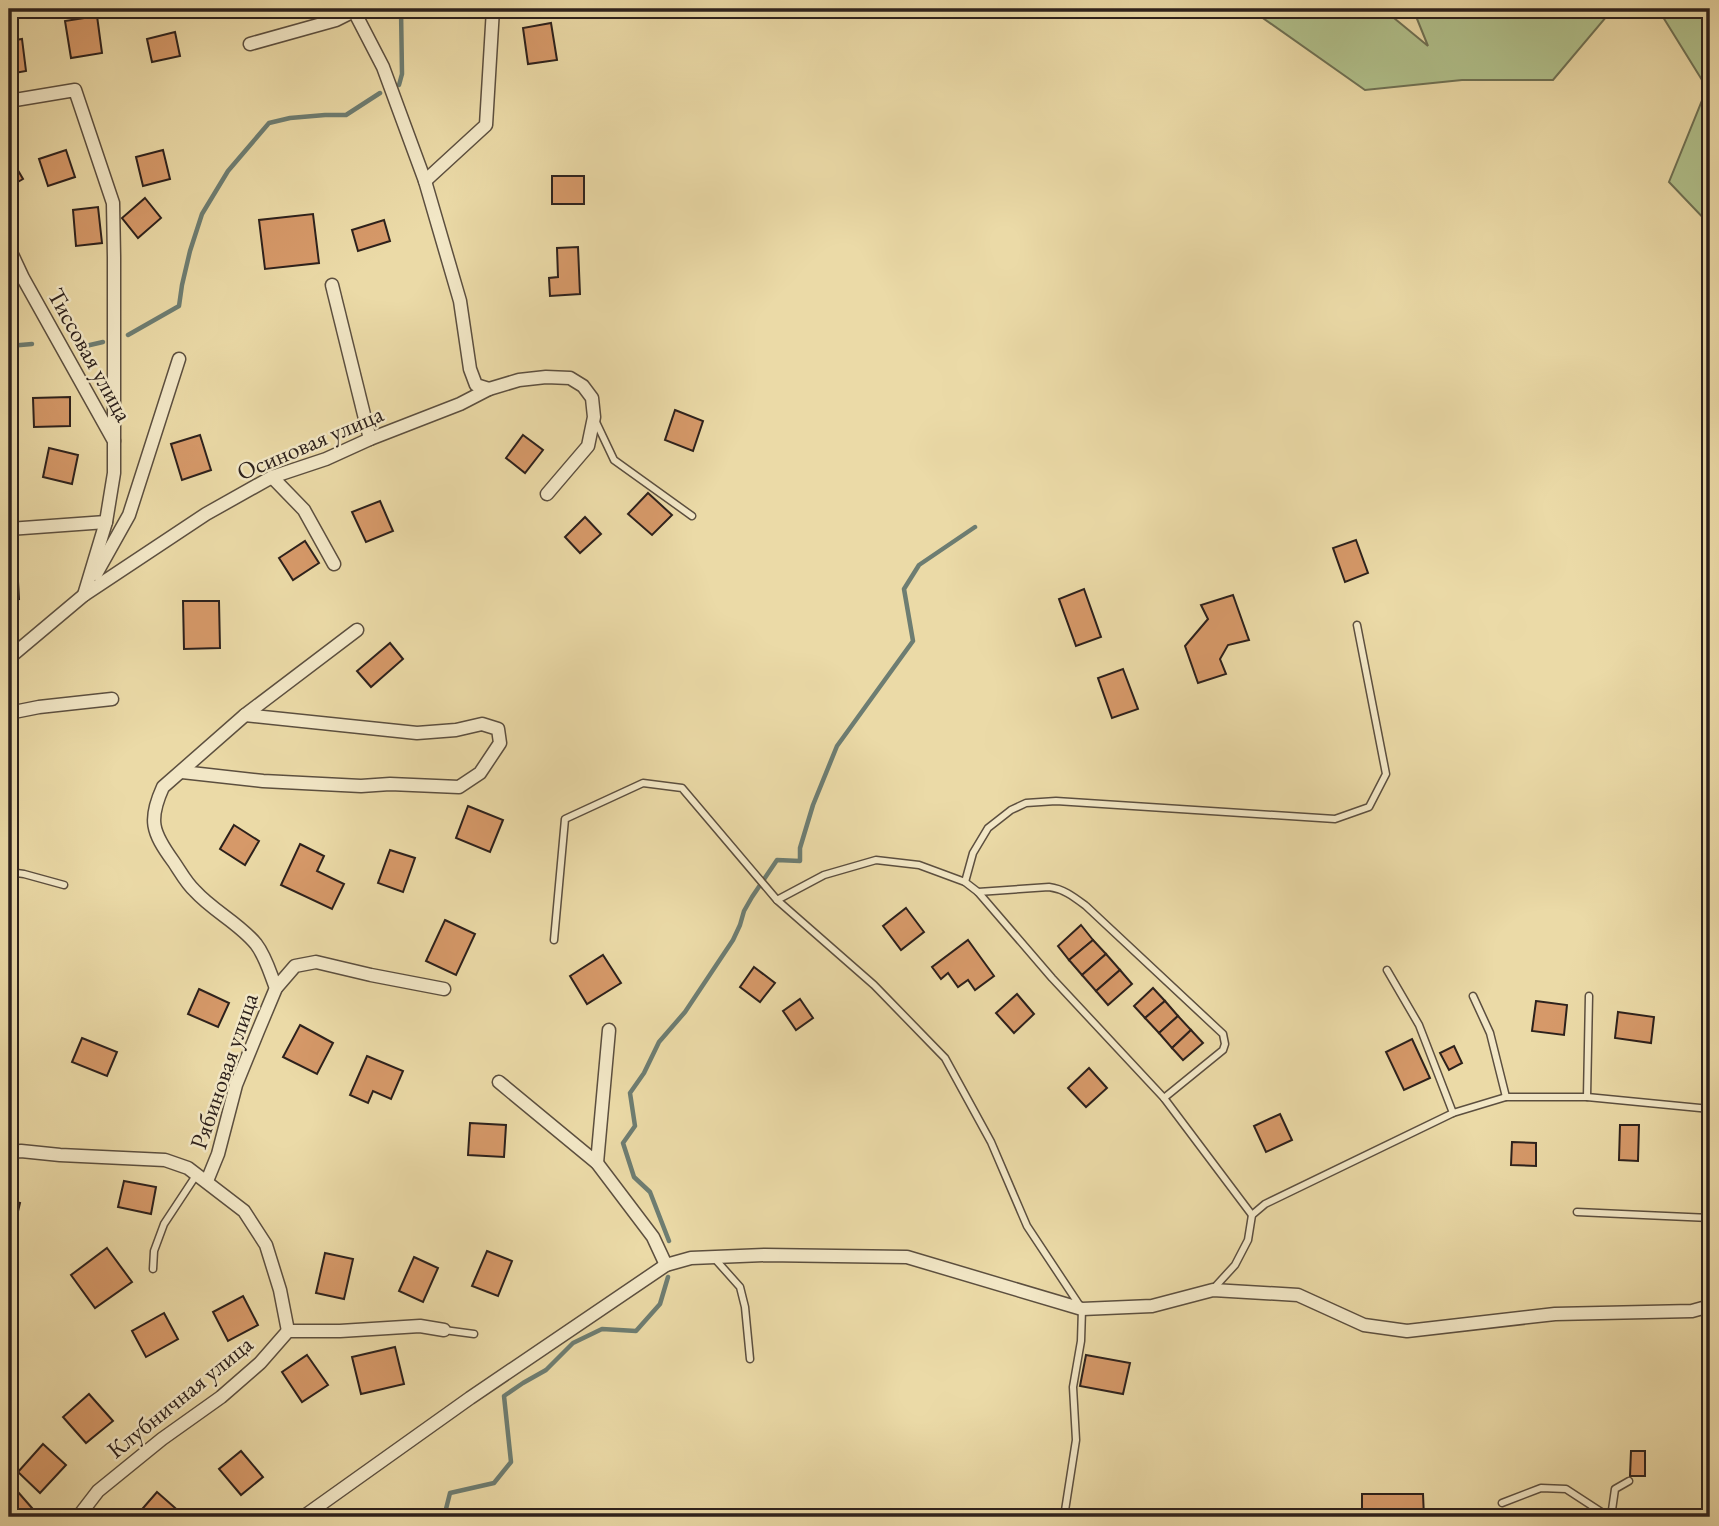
<svg xmlns="http://www.w3.org/2000/svg" width="1719" height="1526" font-family="'EB Garamond',serif">
	<style>
		.green { fill: #b1c18c; stroke: #6f7154; stroke-width: 2 }
		.lines { fill: none; stroke-linecap: round; stroke-linejoin: round }
		.stream { stroke: #6d7d72; stroke-width: 4.5 }
		.building { fill: #d69969; stroke: #2d211c; stroke-width: 2 }
		.service-casing { stroke: #5c4f3f; stroke-width: 9 }
		.minor-casing { stroke: #5c4f3f; stroke-width: 15 }
		.service { stroke: #f2e7c6; stroke-width: 6 }
		.minor { stroke: #f2e7c6; stroke-width: 12 }
		.labels { text-anchor: middle; stroke-width: 5; stroke-linejoin: round; paint-order: stroke }
		.street-label { font-size: 24px; fill: #2d211c; stroke: #f2e7c6 }
	</style>
	<rect width="100%" height="100%" fill="#ebdaa7"/>
	<filter id="stains"><feTurbulence type="fractalNoise" baseFrequency=".00286" numOctaves="4"/><feColorMatrix values="0 0 0 0 .2 0 0 0 0 .09 0 0 0 0 .02 0 0 0 .5 -.17"/></filter>
	<radialGradient id="worn" r=".72"><stop offset=".6" stop-color="#630" stop-opacity="0"/><stop offset="1" stop-color="#630" stop-opacity=".3"/></radialGradient>
	<g class="green">
		<path d="M 1250,9 L 1383,9 L 1428,46 L 1413,9 L 1624,9 L 1606,17 L 1553,80 L 1462,80 L 1365,90 Z"/>
		<path d="M 1658,9 L 1710,9 L 1710,225 L 1669,182 L 1707,88 Z"/>
	</g>
	<g class="lines">
		<g class="stream">
			<path d="M 399,85 L 402,74 L 401,9"/>
			<path d="M 128,335 L 179,306 L 182,285 L 190,251 L 202,214 L 228,171 L 269,123 L 290,118 L 325,115 L 346,115 L 380,93"/>
			<path d="M 9,346 L 32,344"/>
			<path d="M 77,348 L 103,342"/>
			<path d="M 669,1241 L 650,1192 L 634,1177 L 623,1143 L 635,1126 L 630,1093 L 644,1073 L 659,1042 L 685,1012 L 733,940 L 740,925 L 744,911 L 752,897 L 777,860 L 800,861 L 800,848 L 813,805 L 837,746 L 913,641 L 904,589 L 919,565 L 975,527"/>
			<path d="M 444,1517 L 450,1493 L 494,1483 L 511,1462 L 504,1396 L 523,1383 L 546,1370 L 573,1343 L 602,1329 L 636,1331 L 660,1304 L 668,1277"/>
		</g>
	</g>
	<g class="building">
		<path d="M 97,16 L 102,53 L 71,58 L 65,21 Z"/>
		<path d="M 551,23 L 557,60 L 528,64 L 523,28 Z"/>
		<path d="M 175,32 L 180,56 L 152,62 L 147,39 Z"/>
		<path d="M 22,39 L 26,71 L 9,74 L 9,41 Z"/>
		<path d="M 66,150 L 75,177 L 48,186 L 39,159 Z"/>
		<path d="M 163,150 L 170,179 L 143,186 L 136,157 Z"/>
		<path d="M 9,155 L 23,179 L 9,187 Z"/>
		<rect x="552" y="176" width="32" height="28"/>
		<path d="M 145,198 L 161,218 L 138,238 L 122,218 Z"/>
		<path d="M 98,207 L 102,243 L 76,246 L 73,210 Z"/>
		<path d="M 313,214 L 319,263 L 265,269 L 259,220 Z"/>
		<path d="M 384,220 L 390,241 L 358,251 L 352,230 Z"/>
		<path d="M 578,247 L 580,294 L 550,296 L 549,278 L 558,277 L 557,248 Z"/>
		<path d="M 70,397 L 70,426 L 34,427 L 33,398 Z"/>
		<path d="M 675,410 L 703,421 L 693,451 L 665,440 Z"/>
		<path d="M 200,435 L 211,470 L 182,480 L 171,444 Z"/>
		<path d="M 523,435 L 543,450 L 525,473 L 506,458 Z"/>
		<path d="M 49,448 L 78,455 L 72,484 L 43,477 Z"/>
		<path d="M 648,493 L 672,515 L 652,535 L 628,514 Z"/>
		<path d="M 380,501 L 393,531 L 366,542 L 352,512 Z"/>
		<path d="M 585,517 L 601,534 L 580,553 L 565,537 Z"/>
		<path d="M 1356,540 L 1368,573 L 1345,582 L 1333,548 Z"/>
		<path d="M 305,541 L 319,563 L 293,580 L 279,558 Z"/>
		<path d="M 17,564 L 19,599 L 9,600 L 9,565 Z"/>
		<path d="M 1084,589 L 1101,637 L 1076,646 L 1059,599 Z"/>
		<path d="M 1233,595 L 1249,640 L 1228,645 L 1220,659 L 1226,674 L 1198,683 L 1185,646 L 1208,619 L 1201,605 Z"/>
		<path d="M 183,601 L 219,601 L 220,648 L 184,649 Z"/>
		<path d="M 390,643 L 403,659 L 371,687 L 357,671 Z"/>
		<path d="M 1123,669 L 1138,709 L 1112,718 L 1098,678 Z"/>
		<path d="M 468,806 L 503,820 L 490,852 L 456,838 Z"/>
		<path d="M 234,825 L 259,841 L 245,865 L 220,849 Z"/>
		<path d="M 300,844 L 324,856 L 317,871 L 344,884 L 332,909 L 281,885 Z"/>
		<path d="M 390,850 L 415,858 L 403,892 L 378,883 Z"/>
		<path d="M 906,908 L 924,932 L 901,950 L 883,926 Z"/>
		<path d="M 445,920 L 475,934 L 456,975 L 426,961 Z"/>
		<path d="M 1081,925 L 1093,940 L 1069,960 L 1058,946 Z"/>
		<path d="M 968,940 L 994,976 L 975,990 L 968,980 L 958,987 L 948,973 L 941,979 L 932,967 Z"/>
		<path d="M 1093,940 L 1106,954 L 1082,975 L 1069,960 Z"/>
		<path d="M 1106,954 L 1120,970 L 1096,991 L 1082,975 Z"/>
		<path d="M 603,955 L 621,983 L 587,1004 L 570,976 Z"/>
		<path d="M 754,967 L 775,983 L 760,1002 L 740,987 Z"/>
		<path d="M 1120,970 L 1132,984 L 1108,1005 L 1096,991 Z"/>
		<path d="M 1153,988 L 1165,1001 L 1145,1018 L 1134,1006 Z"/>
		<path d="M 199,989 L 229,1003 L 218,1027 L 188,1014 Z"/>
		<path d="M 1017,994 L 1034,1014 L 1014,1033 L 996,1013 Z"/>
		<path d="M 800,999 L 813,1018 L 796,1030 L 783,1011 Z"/>
		<path d="M 1165,1001 L 1178,1016 L 1159,1033 L 1145,1018 Z"/>
		<path d="M 1536,1001 L 1567,1005 L 1564,1035 L 1532,1031 Z"/>
		<path d="M 1618,1012 L 1654,1017 L 1651,1043 L 1615,1038 Z"/>
		<path d="M 1178,1016 L 1191,1030 L 1172,1048 L 1159,1033 Z"/>
		<path d="M 300,1025 L 333,1043 L 317,1074 L 283,1057 Z"/>
		<path d="M 1191,1030 L 1203,1043 L 1183,1060 L 1172,1048 Z"/>
		<path d="M 82,1038 L 117,1052 L 107,1076 L 72,1062 Z"/>
		<path d="M 1412,1039 L 1430,1078 L 1404,1090 L 1386,1052 Z"/>
		<path d="M 1454,1046 L 1462,1063 L 1449,1070 L 1440,1053 Z"/>
		<path d="M 367,1056 L 403,1071 L 391,1099 L 373,1091 L 368,1103 L 350,1095 Z"/>
		<path d="M 1089,1068 L 1107,1088 L 1086,1107 L 1068,1088 Z"/>
		<path d="M 1280,1114 L 1292,1140 L 1266,1152 L 1254,1126 Z"/>
		<path d="M 470,1123 L 506,1125 L 504,1157 L 468,1155 Z"/>
		<path d="M 1620,1125 L 1639,1125 L 1638,1161 L 1619,1160 Z"/>
		<path d="M 1512,1142 L 1536,1143 L 1536,1166 L 1511,1165 Z"/>
		<path d="M 124,1181 L 156,1187 L 151,1214 L 118,1207 Z"/>
		<path d="M 9,1200 L 20,1203 L 14,1228 L 9,1227 Z"/>
		<path d="M 107,1248 L 132,1282 L 95,1308 L 71,1275 Z"/>
		<path d="M 487,1251 L 512,1261 L 498,1296 L 472,1286 Z"/>
		<path d="M 325,1253 L 353,1259 L 344,1299 L 316,1293 Z"/>
		<path d="M 414,1257 L 438,1268 L 423,1302 L 399,1291 Z"/>
		<path d="M 243,1296 L 258,1325 L 228,1341 L 213,1312 Z"/>
		<path d="M 164,1313 L 178,1339 L 146,1357 L 132,1331 Z"/>
		<path d="M 395,1347 L 404,1384 L 361,1394 L 352,1357 Z"/>
		<path d="M 307,1355 L 328,1385 L 302,1402 L 282,1372 Z"/>
		<path d="M 1086,1355 L 1130,1363 L 1123,1394 L 1080,1386 Z"/>
		<path d="M 89,1394 L 113,1421 L 86,1443 L 63,1417 Z"/>
		<path d="M 43,1444 L 66,1465 L 40,1493 L 18,1472 Z"/>
		<path d="M 241,1451 L 263,1477 L 241,1495 L 219,1469 Z"/>
		<path d="M 1631,1451 L 1645,1451 L 1645,1476 L 1630,1476 Z"/>
		<path d="M 18,1492 L 39,1516 L 37,1517 L 9,1517 L 9,1500 Z"/>
		<path d="M 157,1492 L 182,1514 L 179,1517 L 139,1517 L 137,1515 Z"/>
		<path d="M 1362,1494 L 1423,1494 L 1424,1517 L 1362,1517 Z"/>
		<rect x="1666" y="1510" width="25" height="7"/>
	</g>
	<g class="lines">
		<defs>
			<g id="service">
				<path d="M 596,422 L 614,460 L 692,516"/>
				<path d="M 9,872 L 24,874 L 64,885"/>
				<path d="M 965,882 L 973,853 L 988,828 L 1011,810 L 1026,803 L 1056,801 L 1335,819 L 1369,807 L 1386,774 L 1357,625"/>
				<path d="M 978,892 L 1049,887 C 1064,889 1074,897 1086,906 L 1223,1034 L 1225,1044 L 1223,1050 L 1164,1098"/>
				<path d="M 777,900 L 824,875 L 876,860 L 919,865 L 965,882 L 978,892 L 1052,978 L 1164,1098 L 1252,1215"/>
				<path d="M 554,940 L 565,819 L 643,783 L 682,788 L 777,900 L 874,985 L 945,1058 L 991,1142 L 1027,1226 L 1082,1309 L 1081,1341 L 1073,1387 L 1076,1440 L 1064,1517"/>
				<path d="M 1387,970 L 1419,1025 L 1453,1113"/>
				<path d="M 1473,996 L 1490,1033 L 1506,1097"/>
				<path d="M 1587,1097 L 1589,996"/>
				<path d="M 1577,1212 L 1710,1218"/>
				<path d="M 715,1259 L 740,1287 L 745,1307 L 750,1359"/>
				<path d="M 153,1269 L 154,1251 L 164,1224 L 197,1174"/>
				<path d="M 1214,1288 L 1235,1265 L 1248,1240 L 1252,1215 L 1265,1204 L 1453,1113 L 1506,1097 L 1587,1097 L 1710,1109"/>
				<path d="M 444,1330 L 474,1334"/>
				<path d="M 1502,1503 L 1541,1488 L 1566,1489 L 1609,1517"/>
				<path d="M 1611,1517 L 1615,1489 L 1629,1481"/>
			</g>
			<g id="minor">
				<path d="M 354,11 L 383,67 L 425,181 L 460,301 L 470,369 L 476,385 L 489,389"/>
				<path d="M 250,44 L 336,20 L 354,11 L 353,9"/>
				<path d="M 9,101 L 75,90 L 113,203 L 114,257 L 114,441"/>
				<path d="M 425,181 L 486,125 L 493,9"/>
				<path d="M 9,248 L 23,278 L 114,441 L 114,473 L 106,522 L 84,595"/>
				<path d="M 332,285 L 370,439"/>
				<path d="M 272,477 L 304,510 L 334,564"/>
				<path d="M 9,529 L 106,522"/>
				<path d="M 96,574 L 129,515 L 179,359"/>
				<path d="M 9,658 L 84,595 L 206,514 L 272,477 L 326,459 L 370,439 L 460,404 L 489,389 L 519,380 L 546,377 L 570,378 L 583,386 L 592,398 L 594,417 L 588,446 L 547,494"/>
				<path d="M 9,713 L 39,707 L 112,699"/>
				<path d="M 182,772 L 263,781 L 361,786 L 390,784 L 459,787 L 480,773 L 500,743 L 498,729 L 482,724 L 456,730 L 417,733 L 245,715"/>
				<path d="M 276,988 C 270,973 266,957 256,944 C 239,923 213,911 195,891 C 186,883 180,871 173,861 C 152,832 148,820 163,787 L 245,715 L 357,630"/>
				<path d="M 499,1082 L 597,1163 L 653,1237 L 666,1265"/>
				<path d="M 9,1152 L 21,1151 L 60,1155 L 165,1160 L 188,1168 L 244,1211 L 266,1245 L 280,1290 L 288,1331"/>
				<path d="M 597,1163 L 609,1030"/>
				<path d="M 207,1181 L 218,1154 L 236,1085 L 258,1031 L 276,988 L 295,966 L 316,962 L 371,975 L 444,989"/>
				<path d="M 78,1517 L 98,1491 L 162,1439 L 221,1397 L 260,1363 L 288,1331 L 340,1331 L 420,1326 L 444,1330"/>
				<path d="M 303,1517 L 470,1398 L 666,1265 L 691,1258 L 765,1255 L 907,1257 L 1082,1309 L 1152,1306 L 1213,1290 L 1298,1295 L 1364,1325 L 1407,1331 L 1555,1314 L 1692,1311 L 1710,1306"/>
			</g>
		</defs>
		<use href="#service" class="service-casing"/>
		<use href="#minor" class="minor-casing"/>
		<use href="#service" class="service"/>
		<use href="#minor" class="minor"/>
	</g>
	<g class="labels">
		<g class="street-label">
			<text transform="translate(90 355) rotate(61)" y="8">Тиссовая улица</text>
			<text transform="translate(310 443) rotate(-23)" y="8">Осиновая улица</text>
			<text transform="translate(224 1071) rotate(-71)" y="8">Рябиновая улица</text>
			<text transform="translate(180 1397) rotate(-39)" y="8">Клубничная улица</text>
		</g>
	</g>
	<rect width="1719" height="1526" fill="none" stroke="#ebdaa7" stroke-width="35"/>
	<rect x="10" y="10" width="1698" height="1505" fill="none" stroke="#2d211c" stroke-width="3.5"/>
	<rect x="18" y="18" width="1684" height="1491" fill="none" stroke="#2d211c" stroke-width="2"/>
	<rect width="100%" height="100%" filter="url(#stains)"/>
	<rect width="100%" height="100%" fill="url(#worn)"/>
</svg>
